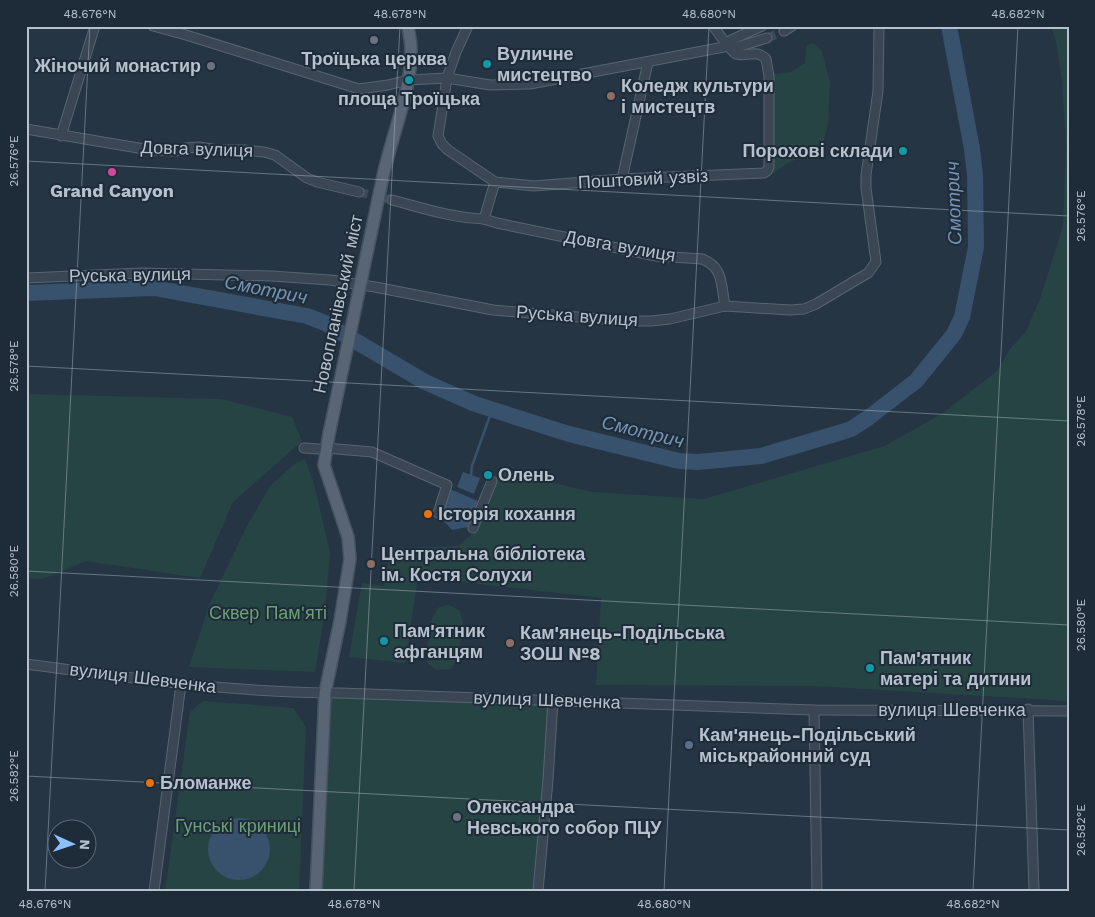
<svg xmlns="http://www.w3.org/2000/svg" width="1095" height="917" font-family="'Work Sans',sans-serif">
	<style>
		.green { fill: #274445 }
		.water { fill: #38516c }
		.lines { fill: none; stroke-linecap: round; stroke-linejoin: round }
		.stream { stroke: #38516c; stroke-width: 2.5 }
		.river { stroke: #38516c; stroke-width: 16 }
		.minor-tunnel { stroke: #3b4a59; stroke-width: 9; stroke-dasharray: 9 4.5; stroke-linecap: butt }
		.minor-casing { stroke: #586471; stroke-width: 11 }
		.major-casing { stroke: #465260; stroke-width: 14 }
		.minor { stroke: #3a4654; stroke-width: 9 }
		.major { stroke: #586574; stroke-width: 11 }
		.major-bridge-casing { stroke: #465260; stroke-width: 14; stroke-linecap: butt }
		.major-bridge { stroke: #586574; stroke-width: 11 }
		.ticks { fill: none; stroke: #b7c1cd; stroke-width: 1; stroke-opacity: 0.45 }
		.worship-dot { fill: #6b7280; stroke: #1e2b39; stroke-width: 2 }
		.culture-dot { fill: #0f9aa8; stroke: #1e2b39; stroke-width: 2 }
		.education-dot { fill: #8d6e63; stroke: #1e2b39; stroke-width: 2 }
		.hotel-dot { fill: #d1479c; stroke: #1e2b39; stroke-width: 2 }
		.food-dot { fill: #e8710a; stroke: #1e2b39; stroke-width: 2 }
		.service-dot { fill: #5c6f8a; stroke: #1e2b39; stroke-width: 2 }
		.labels { text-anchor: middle; stroke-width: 4; stroke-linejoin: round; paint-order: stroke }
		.poi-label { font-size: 18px; font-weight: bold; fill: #b7c1cd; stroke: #1e2b39; text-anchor: start }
		.street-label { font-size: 18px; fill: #b7c1cd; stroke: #1e2b39 }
		.park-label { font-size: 18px; fill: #6da075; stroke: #1e2b39 }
		.water-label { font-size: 19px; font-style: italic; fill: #7694b2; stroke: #1e2b39 }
		.neatline { fill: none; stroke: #b7c1cd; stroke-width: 2 }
		.ticks-label { font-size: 12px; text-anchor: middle; fill: #b7c1cd }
	</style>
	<rect width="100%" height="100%" fill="#253544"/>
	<g class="green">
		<path d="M 1051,26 L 1069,26 L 1069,701 L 815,686 L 596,685 L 601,598 L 418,577 L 405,663 L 349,657 L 362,583 L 384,586 L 391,548 L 458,546 L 475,531 L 499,470 L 592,492 L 704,499 L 885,446 L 943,413 L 997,371 L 1010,349 L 1026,331 L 1040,299 L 1063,226 L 1066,146 L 1062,82 L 1056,41 Z"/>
		<path d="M 813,43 L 822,51 L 830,83 L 828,124 L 823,143 L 814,160 C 797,153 784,166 771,175 L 772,74 L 791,72 L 805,63 L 806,45 Z"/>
		<path d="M 26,394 L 221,399 L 292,417 L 302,441 L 233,502 L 200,578 L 86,561 L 48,577 L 40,579 L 26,578 Z"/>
		<path d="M 305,459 L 314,484 L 330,552 L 325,611 L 315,672 L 189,667 L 209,605 L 247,526 L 270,486 L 294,464 Z"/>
		<path d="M 449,605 L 460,611 L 463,623 L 458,658 L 451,669 L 437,670 L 428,664 L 426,654 L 432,618 L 439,607 Z"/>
		<path d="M 325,693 L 553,700 L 538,891 L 316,891 Z"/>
		<path d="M 203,701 L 293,708 L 306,727 L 299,891 L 165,891 L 190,712 Z"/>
	</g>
	<g class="water">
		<path d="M 463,472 L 480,478 L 474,494 L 457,487 Z"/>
		<path d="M 450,489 L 478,501 L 468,527 L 452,530 L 441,518 Z"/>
		<circle cx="239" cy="849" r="31"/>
	</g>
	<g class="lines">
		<path class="stream" d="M 471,475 L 472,466 L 492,410"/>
		<path class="river" d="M 26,293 L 154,288 L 307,316 L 325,323 L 425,382 L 475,404 L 569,434 L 679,461 L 698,462 L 761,456 L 842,432 L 851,429 L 868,418 L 916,381 L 954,334 L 962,317 L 976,247 L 975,175 L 972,149 L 949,26"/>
		<g class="minor-tunnel">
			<path d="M 767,38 L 784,31"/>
			<path d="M 359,192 L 392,200"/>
		</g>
		<defs>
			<g id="minor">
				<path d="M 153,26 L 186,35 L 359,89 L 388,85 L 408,80 L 447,78 L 490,85 L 530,84 L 729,46"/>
				<path d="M 468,26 L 456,52 L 447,78 L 438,136 L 442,144 L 448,150 L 495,182 L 534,186 L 622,179 L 764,173 L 767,171 L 769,167 L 769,76 L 766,59 C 757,49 746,57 736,54 C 730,51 718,32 713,26"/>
				<path d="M 784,31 L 792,26"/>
				<path d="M 729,46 L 734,48 L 767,38"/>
				<path d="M 729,46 L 731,40 L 762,26"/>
				<path d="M 26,129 L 150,150 L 176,151 L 185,148 L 199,147 L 218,150 L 244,150 L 264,152 L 275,155 L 307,178 L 317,182 L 359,192"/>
				<path d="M 61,136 L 95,26"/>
				<path d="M 622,179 L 648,62"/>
				<path d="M 495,182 L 484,219 L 497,223 L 656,256 L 702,259 C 724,267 721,286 725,306"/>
				<path d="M 392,200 C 423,208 452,218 484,219"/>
				<path d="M 26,278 L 143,273 L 272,276 L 330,280 L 375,287 L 493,310 L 625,321 L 651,321 L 670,319 L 725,306 L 790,310 L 804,309 L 816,304 L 868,273 L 876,262 L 866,188 L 866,175 L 878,91 L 879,26"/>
				<path d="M 304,448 L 318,449"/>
				<path d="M 326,448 L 372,452 L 447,485 L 438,513"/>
				<path d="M 473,528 L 492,481"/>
				<path d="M 26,664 C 130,678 235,693 340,693 L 814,710 L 1069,711"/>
				<path d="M 1028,709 L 1034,891"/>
				<path d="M 814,710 L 817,891"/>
				<path d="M 154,891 L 181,684"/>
				<path d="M 538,891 L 548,780 L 553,700"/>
			</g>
			<g id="major">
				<path d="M 382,181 C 390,139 412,91 411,49 C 411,42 409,34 408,26"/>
				<path d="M 316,891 L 325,693 L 340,621 L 350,559 L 348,537 L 324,465 L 329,434"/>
			</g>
		</defs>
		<use href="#minor" class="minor-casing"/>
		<use href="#major" class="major-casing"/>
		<use href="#minor" class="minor"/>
		<use href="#major" class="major"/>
		<defs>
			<path id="major-bridge" d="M 329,434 L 382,181"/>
		</defs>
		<use href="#major-bridge" class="major-bridge-casing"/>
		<use href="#major-bridge" class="major-bridge"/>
	</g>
	<path class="ticks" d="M 26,161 L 1069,216M 26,366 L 1069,421M 26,571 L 1069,625M 26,776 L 1069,830M 45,891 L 90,26M 354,891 L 400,26M 664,891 L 709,26M 973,891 L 1018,26"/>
	<g class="worship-dot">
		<circle cx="374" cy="40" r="5"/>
		<circle cx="211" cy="66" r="5"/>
		<circle cx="457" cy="817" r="5"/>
	</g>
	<g class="culture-dot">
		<circle cx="487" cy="64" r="5"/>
		<circle cx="409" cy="80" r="5"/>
		<circle cx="903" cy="151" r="5"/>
		<circle cx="488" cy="475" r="5"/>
		<circle cx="384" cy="641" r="5"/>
		<circle cx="870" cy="668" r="5"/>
	</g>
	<g class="education-dot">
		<circle cx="611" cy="96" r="5"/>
		<circle cx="371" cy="564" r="5"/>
		<circle cx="510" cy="643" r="5"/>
	</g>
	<circle class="hotel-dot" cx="112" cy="172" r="5"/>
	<g class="food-dot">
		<circle cx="428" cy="514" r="5"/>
		<circle cx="150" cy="783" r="5"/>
	</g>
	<circle class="service-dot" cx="689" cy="745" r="5"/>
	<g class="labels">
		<g class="poi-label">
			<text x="497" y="60">Вуличне<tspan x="497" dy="21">мистецтво</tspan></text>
			<text x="374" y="65" text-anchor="middle">Троїцька церква</text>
			<text x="201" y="72" text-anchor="end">Жіночий монастир</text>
			<text x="621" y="92">Коледж культури<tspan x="621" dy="21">і мистецтв</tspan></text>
			<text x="409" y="105" text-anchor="middle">площа Троїцька</text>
			<text x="893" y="157" text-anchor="end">Порохові склади</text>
			<text x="112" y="197" text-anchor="middle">Grand Canyon</text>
			<text x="498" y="481">Олень</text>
			<text x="438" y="520">Історія кохання</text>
			<text x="381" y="560">Центральна бібліотека<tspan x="381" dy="21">ім. Костя Солухи</tspan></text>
			<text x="394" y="637">Пам'ятник<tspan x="394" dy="21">афганцям</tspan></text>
			<text x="520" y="639">Кам'янець-Подільська<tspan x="520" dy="21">ЗОШ №8</tspan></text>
			<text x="880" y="664">Пам'ятник<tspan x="880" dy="21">матері та дитини</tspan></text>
			<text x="699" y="741">Кам'янець-Подільський<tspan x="699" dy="21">міськрайонний суд</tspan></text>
			<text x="160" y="789">Бломанже</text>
			<text x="467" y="813">Олександра<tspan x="467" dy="21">Невського собор ПЦУ</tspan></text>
		</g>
		<g class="street-label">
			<text transform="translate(197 149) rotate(2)" y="6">Довга вулиця</text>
			<text transform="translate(643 179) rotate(-3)" y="6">Поштовий узвіз</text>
			<text transform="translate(620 246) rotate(10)" y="6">Довга вулиця</text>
			<text transform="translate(130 275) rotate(-1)" y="6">Руська вулиця</text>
			<text transform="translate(338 304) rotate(-78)" y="6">Новопланівський міст</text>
			<text transform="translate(577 316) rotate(4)" y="6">Руська вулиця</text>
			<text transform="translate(143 678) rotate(7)" y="6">вулиця Шевченка</text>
			<text transform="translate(547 700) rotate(2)" y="6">вулиця Шевченка</text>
			<text x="952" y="716">вулиця Шевченка</text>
		</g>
		<g class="park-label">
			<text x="268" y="619">Сквер Пам'яті</text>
			<text x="238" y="832">Гунські криниці</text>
		</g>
		<g class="water-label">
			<text transform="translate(953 203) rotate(-92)" y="7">Смотрич</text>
			<text transform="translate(266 289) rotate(11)" y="7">Смотрич</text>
			<text transform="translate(643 431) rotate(14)" y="7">Смотрич</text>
		</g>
	</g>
	<rect width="1095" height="917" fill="none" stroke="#1e2b39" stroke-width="55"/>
	<g transform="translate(72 844) rotate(93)"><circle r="24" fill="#1e2b39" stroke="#5b6774"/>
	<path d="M0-4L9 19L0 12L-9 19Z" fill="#8bbffe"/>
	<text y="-8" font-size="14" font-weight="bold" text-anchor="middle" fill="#b7c1cd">N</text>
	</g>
	<rect x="28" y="28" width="1040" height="862" class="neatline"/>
	<g class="ticks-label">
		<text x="90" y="18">48.676°N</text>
		<text x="400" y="18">48.678°N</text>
		<text x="709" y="18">48.680°N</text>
		<text x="1018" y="18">48.682°N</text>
		<text transform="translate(14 161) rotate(-90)" y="4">26.576°E</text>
		<text transform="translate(1081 216) rotate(-90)" y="4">26.576°E</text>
		<text transform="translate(14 366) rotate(-90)" y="4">26.578°E</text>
		<text transform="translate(1081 421) rotate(-90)" y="4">26.578°E</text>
		<text transform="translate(14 571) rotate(-90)" y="4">26.580°E</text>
		<text transform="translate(1081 625) rotate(-90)" y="4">26.580°E</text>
		<text transform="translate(14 776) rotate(-90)" y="4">26.582°E</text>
		<text transform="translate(1081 830) rotate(-90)" y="4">26.582°E</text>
		<text x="45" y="908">48.676°N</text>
		<text x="354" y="908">48.678°N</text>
		<text x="664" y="908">48.680°N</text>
		<text x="973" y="908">48.682°N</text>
	</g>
</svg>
